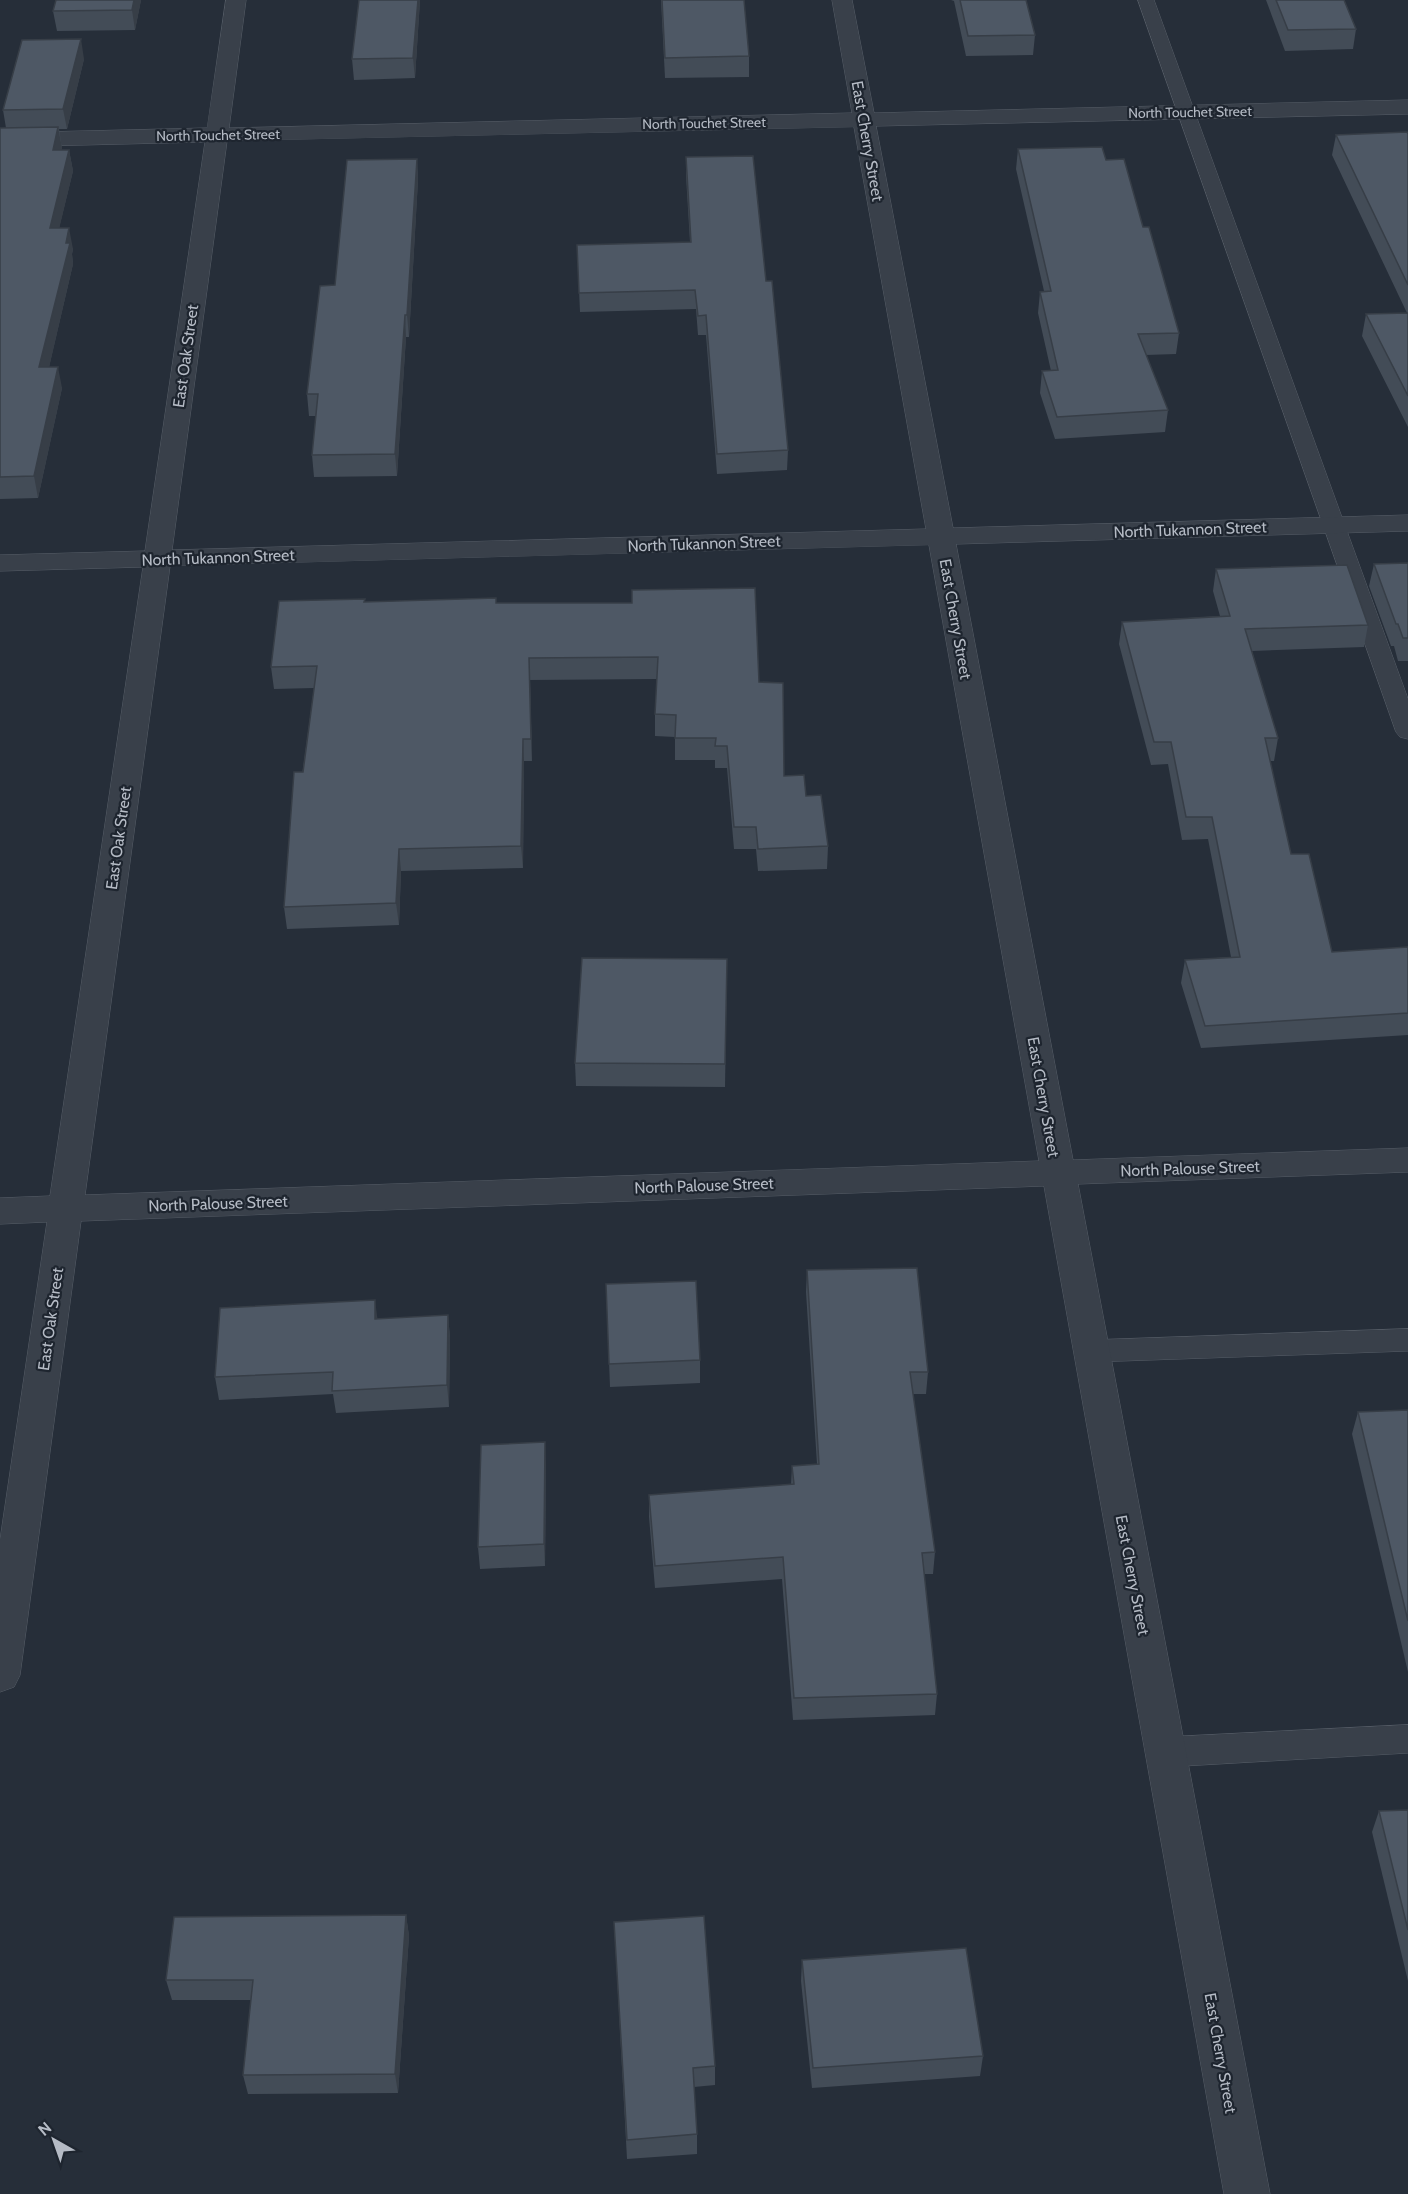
<svg xmlns="http://www.w3.org/2000/svg" width="1408" height="2194" font-family="Cabin,sans-serif">
	<style>
		.lines { fill: none; stroke-linecap: round; stroke-linejoin: round }
		.lane-casing { stroke: #575e68; stroke-width: 1 }
		.street-casing { stroke: #575e68; stroke-width: 1 }
		.lane { fill: #39404a; fill-rule: evenodd }
		.street { fill: #39404a; fill-rule: evenodd }
		.wall { fill: #434c57 }
		.shaded-wall { fill: #373e47 }
		.building { fill: #4e5865; stroke: #373e47; stroke-width: 1.5 }
		.labels { text-anchor: middle; stroke-width: 4.5; stroke-linejoin: round; paint-order: stroke }
		.far-street-label { font-size: 14px; fill: #b5bbc5; stroke: #1e252f }
		.street-label { font-size: 16px; fill: #b5bbc5; stroke: #1e252f }
	</style>
	<rect width="100%" height="100%" fill="#262e39"/>
	<g class="lines">
		<defs>
			<g id="lane">
				<path d="M 1138,0 L 1154,0 L 1408,699 L 1408,739 L 1400,737 L 1396,732 Z"/>
				<path d="M 1408,1329 L 1408,1351 L 1092,1362 L 1082,1359 L 1077,1351 L 1082,1343 L 1092,1340 Z"/>
				<path d="M 1408,1725 L 1408,1753 L 1166,1767 L 1154,1762 L 1149,1752 L 1154,1742 L 1166,1737 Z"/>
			</g>
			<path id="street" d="M 226,0 L 246,0 L 229,128 L 852,113 L 832,0 L 852,0 L 874,113 L 1408,100 L 1408,114 L 876,126 L 953,528 L 1408,515 L 1408,531 L 956,544 L 1073,1160 L 1408,1148 L 1408,1172 L 1078,1184 L 1270,2194 L 1224,2194 L 1044,1186 L 81,1221 L 20,1675 L 14,1687 L 0,1692 L 0,1540 L 47,1222 L 0,1224 L 0,1198 L 50,1196 L 143,567 L 0,571 L 0,555 L 145,551 L 205,142 L 0,147 L 0,133 L 207,128 ZM 854,127 L 926,529 L 172,550 L 227,141 ZM 929,545 L 1039,1161 L 85,1195 L 170,566 Z"/>
		</defs>
		<use href="#lane" class="lane-casing"/>
		<use href="#street" class="street-casing"/>
		<use href="#lane" class="lane"/>
		<use href="#street" class="street"/>
	</g>
	<g class="wall">
		<path d="M 56,0 L 141,0 L 135,30 L 57,31 L 53,11 Z"/>
		<path d="M 359,0 L 420,0 L 415,78 L 354,80 L 352,59 Z"/>
		<path d="M 661,0 L 744,0 L 749,56 L 749,77 L 665,78 Z"/>
		<path d="M 951,0 L 1026,0 L 1035,35 L 1033,55 L 966,56 L 954,1 Z"/>
		<path d="M 1266,0 L 1344,0 L 1356,29 L 1353,49 L 1285,51 Z"/>
		<path d="M 84,59 L 67,129 L 59,129 L 62,148 L 61,150 L 69,150 L 73,171 L 59,228 L 73,249 L 72,254 L 73,264 L 49,367 L 62,388 L 38,498 L 0,499 L 0,128 L 6,128 L 3,110 Z"/>
		<path d="M 1408,134 L 1408,427 L 1362,336 L 1366,314 L 1407,313 L 1332,155 L 1336,135 Z"/>
		<path d="M 1018,149 L 1106,160 L 1143,227 L 1179,333 L 1176,354 L 1146,355 L 1168,410 L 1165,432 L 1055,439 L 1040,393 L 1042,371 L 1051,371 L 1038,313 L 1040,292 L 1044,291 L 1016,169 Z"/>
		<path d="M 686,157 L 766,281 L 788,450 L 787,470 L 717,474 L 706,335 L 698,335 L 696,309 L 580,312 L 577,245 L 690,242 L 686,176 Z"/>
		<path d="M 417,159 L 418,180 L 409,337 L 406,337 L 397,476 L 314,477 L 312,455 L 316,416 L 309,416 L 307,394 L 335,285 Z"/>
		<path d="M 1408,563 L 1408,661 L 1398,661 L 1394,646 L 1391,646 L 1369,586 L 1374,564 Z"/>
		<path d="M 1216,569 L 1368,625 L 1364,647 L 1252,651 L 1278,738 L 1274,761 L 1270,761 L 1291,854 L 1332,952 L 1408,947 L 1408,1035 L 1201,1048 L 1181,983 L 1185,960 L 1231,957 L 1208,839 L 1182,840 L 1168,764 L 1151,765 L 1119,644 L 1122,622 L 1220,616 L 1213,591 Z"/>
		<path d="M 365,602 L 496,603 L 759,682 L 784,776 L 806,796 L 828,846 L 827,869 L 758,871 L 756,849 L 734,849 L 727,768 L 715,768 L 715,760 L 675,760 L 675,737 L 655,736 L 655,714 L 657,679 L 530,680 L 532,761 L 524,761 L 523,868 L 401,871 L 399,925 L 287,929 L 284,907 L 314,688 L 274,689 L 271,667 Z"/>
		<path d="M 727,959 L 725,1087 L 576,1086 L 575,1063 Z"/>
		<path d="M 807,1270 L 928,1372 L 926,1394 L 913,1394 L 935,1552 L 933,1574 L 924,1574 L 937,1694 L 935,1715 L 793,1720 L 782,1579 L 655,1588 L 649,1517 L 649,1495 L 791,1485 L 792,1466 L 817,1464 L 806,1292 Z"/>
		<path d="M 606,1284 L 700,1360 L 700,1383 L 610,1387 Z"/>
		<path d="M 448,1315 L 450,1338 L 449,1407 L 336,1413 L 333,1394 L 219,1400 L 215,1377 L 377,1319 Z"/>
		<path d="M 1408,1410 L 1408,1672 L 1352,1434 L 1358,1412 Z"/>
		<path d="M 546,1464 L 545,1566 L 480,1569 L 478,1547 Z"/>
		<path d="M 1408,1810 L 1408,1981 L 1372,1832 L 1379,1811 Z"/>
		<path d="M 406,1915 L 409,1936 L 398,2093 L 248,2094 L 243,2075 L 251,2000 L 172,2000 L 166,1980 Z"/>
		<path d="M 614,1922 L 715,2066 L 715,2085 L 694,2087 L 697,2134 L 697,2154 L 627,2159 Z"/>
		<path d="M 802,1960 L 983,2056 L 980,2076 L 812,2088 L 801,1981 Z"/>
	</g>
	<g class="shaded-wall">
		<path d="M 134,0 L 141,0 L 135,30 L 132,10 Z"/>
		<path d="M 418,0 L 420,0 L 415,78 L 413,58 Z"/>
		<path d="M 81,39 L 84,59 L 67,129 L 63,109 Z"/>
		<path d="M 58,127 L 62,148 L 56,171 L 53,150 Z"/>
		<path d="M 69,150 L 73,171 L 54,250 L 50,228 Z"/>
		<path d="M 417,159 L 418,180 L 409,337 L 407,315 Z"/>
		<path d="M 69,228 L 73,249 L 72,254 L 73,264 L 44,389 L 39,367 Z"/>
		<path d="M 405,315 L 406,337 L 397,476 L 395,454 Z"/>
		<path d="M 58,367 L 62,388 L 38,498 L 34,476 Z"/>
		<path d="M 529,658 L 530,680 L 532,761 L 531,739 Z"/>
		<path d="M 523,739 L 524,761 L 523,868 L 521,846 Z"/>
		<path d="M 399,849 L 401,871 L 399,925 L 396,903 Z"/>
		<path d="M 375,1300 L 378,1323 L 375,1319 Z"/>
		<path d="M 448,1315 L 450,1338 L 449,1407 L 447,1385 Z"/>
		<path d="M 545,1442 L 546,1464 L 545,1566 L 544,1544 Z"/>
		<path d="M 406,1915 L 409,1936 L 398,2093 L 395,2074 Z"/>
	</g>
	<g class="building">
		<path d="M 56,0 L 134,0 L 132,10 L 53,11 Z"/>
		<path d="M 359,0 L 418,0 L 413,58 L 352,59 Z"/>
		<path d="M 662,0 L 744,0 L 749,56 L 665,58 Z"/>
		<path d="M 960,0 L 1026,0 L 1035,35 L 968,36 Z"/>
		<path d="M 1276,0 L 1344,0 L 1356,29 L 1288,30 Z"/>
		<path d="M 81,39 L 63,109 L 3,110 L 22,40 Z"/>
		<path d="M 58,127 L 53,150 L 69,150 L 50,228 L 69,228 L 66,243 L 70,243 L 39,367 L 58,367 L 34,476 L 0,477 L 0,128 Z"/>
		<path d="M 1407,132 L 1408,134 L 1408,285 L 1336,135 Z"/>
		<path d="M 1102,147 L 1106,160 L 1124,159 L 1143,227 L 1149,227 L 1179,333 L 1138,334 L 1168,410 L 1057,417 L 1042,371 L 1058,370 L 1040,292 L 1051,291 L 1018,149 Z"/>
		<path d="M 753,156 L 766,281 L 772,281 L 788,450 L 717,454 L 706,315 L 698,316 L 695,290 L 579,293 L 577,245 L 691,242 L 686,157 Z"/>
		<path d="M 417,159 L 407,315 L 405,315 L 395,454 L 312,455 L 318,394 L 307,394 L 320,286 L 335,285 L 347,160 Z"/>
		<path d="M 1408,313 L 1408,396 L 1366,314 Z"/>
		<path d="M 1408,563 L 1408,638 L 1403,638 L 1398,624 L 1396,624 L 1374,564 Z"/>
		<path d="M 1347,565 L 1368,625 L 1245,629 L 1278,738 L 1265,738 L 1291,854 L 1309,854 L 1332,952 L 1408,947 L 1408,1013 L 1205,1026 L 1185,960 L 1240,957 L 1212,817 L 1186,817 L 1171,742 L 1154,742 L 1122,622 L 1230,616 L 1216,569 Z"/>
		<path d="M 755,588 L 759,682 L 783,683 L 784,776 L 804,775 L 806,796 L 821,795 L 828,846 L 758,849 L 756,827 L 734,827 L 727,746 L 715,746 L 716,738 L 675,738 L 676,715 L 655,714 L 658,657 L 529,658 L 531,739 L 523,739 L 521,846 L 399,849 L 396,903 L 284,907 L 294,772 L 303,772 L 317,666 L 271,667 L 279,601 L 365,599 L 364,602 L 496,598 L 496,603 L 632,603 L 632,590 Z"/>
		<path d="M 582,958 L 727,959 L 725,1064 L 575,1063 Z"/>
		<path d="M 917,1268 L 928,1372 L 910,1372 L 935,1552 L 922,1553 L 937,1694 L 794,1698 L 783,1557 L 655,1566 L 649,1495 L 794,1484 L 792,1466 L 819,1464 L 807,1270 Z"/>
		<path d="M 696,1281 L 700,1360 L 609,1364 L 606,1284 Z"/>
		<path d="M 375,1300 L 375,1319 L 448,1315 L 447,1385 L 332,1391 L 333,1372 L 215,1377 L 220,1308 Z"/>
		<path d="M 1408,1410 L 1408,1621 L 1358,1412 Z"/>
		<path d="M 545,1442 L 544,1544 L 478,1547 L 481,1445 Z"/>
		<path d="M 1408,1810 L 1408,1930 L 1379,1811 Z"/>
		<path d="M 406,1915 L 395,2074 L 243,2075 L 253,1980 L 166,1980 L 174,1917 Z"/>
		<path d="M 704,1916 L 715,2066 L 693,2068 L 697,2134 L 627,2140 L 614,1922 Z"/>
		<path d="M 966,1948 L 983,2056 L 813,2068 L 802,1960 Z"/>
	</g>
	<g class="labels">
		<g class="far-street-label">
			<text transform="translate(1190 112) rotate(-1)" y="5">North Touchet Street</text>
			<text transform="translate(704 123) rotate(-1)" y="5">North Touchet Street</text>
			<text transform="translate(218 135) rotate(-1)" y="5">North Touchet Street</text>
		</g>
		<g class="street-label">
			<text transform="translate(868 141) rotate(80)" y="6">East Cherry Street</text>
			<text transform="translate(185 356) rotate(-82)" y="6">East Oak Street</text>
			<text transform="translate(1190 529) rotate(-2)" y="6">North Tukannon Street</text>
			<text transform="translate(704 543) rotate(-2)" y="6">North Tukannon Street</text>
			<text transform="translate(218 557) rotate(-2)" y="6">North Tukannon Street</text>
			<text transform="translate(956 619) rotate(80)" y="6">East Cherry Street</text>
			<text transform="translate(118 838) rotate(-82)" y="6">East Oak Street</text>
			<text transform="translate(1044 1097) rotate(80)" y="6">East Cherry Street</text>
			<text transform="translate(1190 1168) rotate(-2)" y="6">North Palouse Street</text>
			<text transform="translate(704 1185) rotate(-2)" y="6">North Palouse Street</text>
			<text transform="translate(218 1203) rotate(-2)" y="6">North Palouse Street</text>
			<text transform="translate(50 1319) rotate(-82)" y="6">East Oak Street</text>
			<text transform="translate(1133 1575) rotate(79)" y="6">East Cherry Street</text>
			<text transform="translate(1221 2053) rotate(80)" y="6">East Cherry Street</text>
		</g>
	</g>
	<g transform="translate(54 2140) rotate(320)" stroke="#1e252f" stroke-width="4.5" paint-order="stroke">
	<path d="M0-4.5L10 22L0 15L-10 22Z" fill="#b5bbc5"/>
	<text y="-9" font-size="16" font-weight="bold" text-anchor="middle" fill="#b5bbc5">N</text>
	</g>
</svg>
